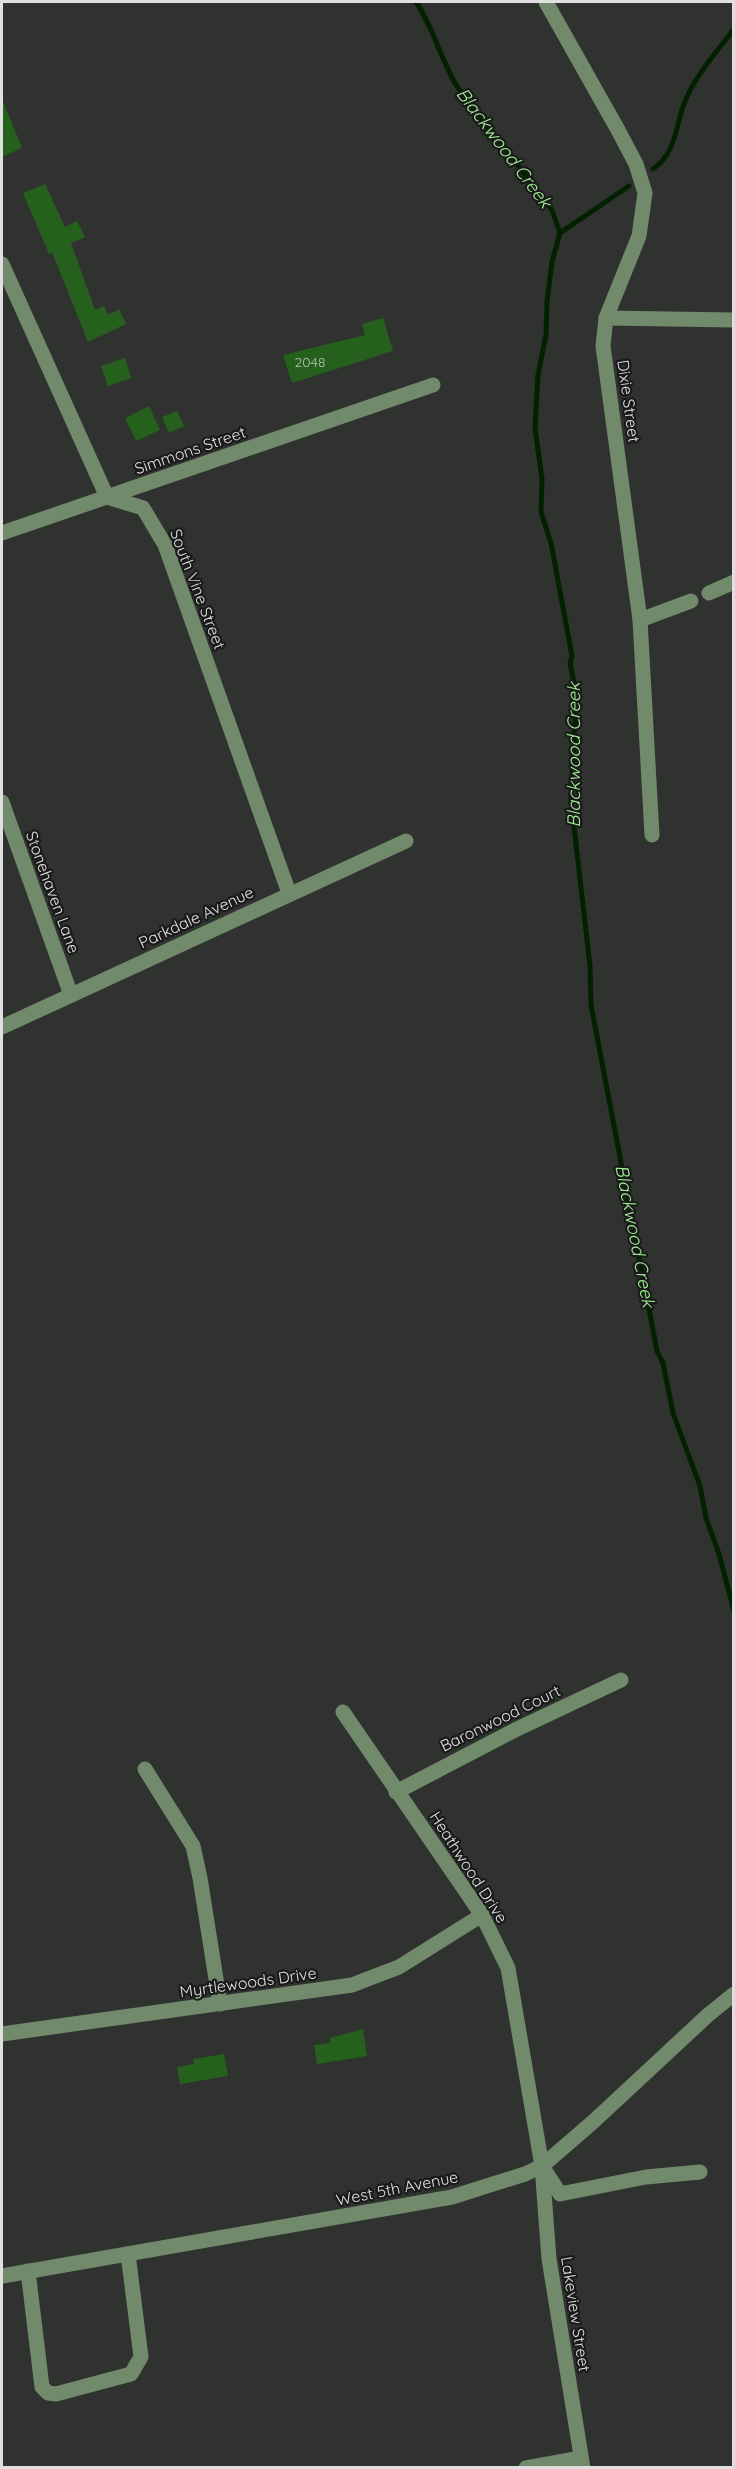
<svg xmlns="http://www.w3.org/2000/svg" width="735" height="2469" font-family="Quicksand,sans-serif">
	<style>
		.lines { fill: none; stroke-linecap: round; stroke-linejoin: round }
		.stream { stroke: #032101; stroke-width: 5 }
		.building { fill: #26601d }
		.minor { stroke: #718a6c; stroke-width: 15 }
		.labels { text-anchor: middle; stroke-width: 4.5; stroke-linejoin: round; paint-order: stroke }
		.number-label { font-size: 14px; fill: #b1c0ae }
		.street-label { font-size: 16px; fill: #dfe0df; stroke: #191a19 }
		.water-label { font-size: 18px; font-style: italic; fill: #a0f094; stroke: #191a19 }
	</style>
	<rect width="100%" height="100%" fill="#303230"/>
	<g class="lines">
		<g class="stream">
			<path d="M 416,2 C 433,27 440,57 456,85 L 552,210 L 560,233 L 552,262 L 547,302 L 546,335 L 538,375 L 535,428 L 542,479 L 541,512 L 551,543 L 572,656 L 570,663 L 574,682 L 575,721 L 571,800 L 590,966 L 591,1005 L 657,1351 L 663,1363 L 673,1413 L 700,1486 L 706,1518 L 719,1554 L 734,1611"/>
			<path d="M 653,169 C 678,152 675,123 686,99 C 697,74 717,51 734,29"/>
			<path d="M 560,233 L 629,186"/>
		</g>
	</g>
	<g class="building">
		<path d="M 2,99 L 22,148 L 2,157 Z"/>
		<path d="M 45,184 L 65,227 L 77,221 L 85,237 L 71,243 L 95,310 L 104,306 L 108,315 L 119,309 L 126,324 L 88,342 L 52,252 L 49,254 L 23,193 Z"/>
		<path d="M 383,318 L 393,351 L 292,383 L 283,355 L 365,335 L 362,324 Z"/>
		<path d="M 125,358 L 131,378 L 108,386 L 101,366 Z"/>
		<path d="M 149,406 L 160,430 L 136,441 L 125,418 Z"/>
		<path d="M 177,411 L 184,426 L 169,433 L 162,417 Z"/>
		<path d="M 363,2029 L 367,2056 L 317,2064 L 314,2045 L 330,2043 L 330,2038 Z"/>
		<path d="M 224,2054 L 228,2076 L 180,2084 L 177,2067 L 194,2064 L 193,2059 Z"/>
	</g>
	<g class="lines">
		<g class="minor">
			<path d="M 546,2 L 618,130 L 636,164 L 645,193 L 639,236 L 606,318 L 603,346 L 640,620 L 652,835"/>
			<path d="M 2,264 L 107,497 L 143,508 L 165,545 L 289,893"/>
			<path d="M 606,318 L 734,320"/>
			<path d="M 2,533 L 433,385"/>
			<path d="M 709,593 L 734,582"/>
			<path d="M 640,620 L 691,601"/>
			<path d="M 2,802 L 71,995"/>
			<path d="M 2,1027 L 406,841"/>
			<path d="M 343,1712 L 482,1915 L 508,1968 L 542,2166 L 549,2259 L 583,2468"/>
			<path d="M 145,1769 L 193,1846 L 200,1878 L 220,2004"/>
			<path d="M 396,1792 L 515,1730 L 621,1680"/>
			<path d="M 2,2034 L 352,1985 L 399,1967 L 482,1915"/>
			<path d="M 542,2166 L 560,2194 L 646,2177 L 700,2172"/>
			<path d="M 28,2271 L 42,2387 L 48,2393 L 56,2394 L 131,2374 L 141,2357 L 128,2254"/>
			<path d="M 2,2276 L 452,2197 L 525,2174 L 542,2166 L 594,2121 L 708,2015 L 734,1994"/>
			<path d="M 526,2468 L 581,2458"/>
		</g>
	</g>
	<g class="labels">
		<g class="number-label">
			<text x="310" y="367">2048</text>
		</g>
		<g class="street-label">
			<text transform="translate(629 401) rotate(82)" y="6">Dixie Street</text>
			<text transform="translate(190 450) rotate(-19)" y="6">Simmons Street</text>
			<text transform="translate(198 589) rotate(69)" y="6">South Vine Street</text>
			<text transform="translate(53 892) rotate(70)" y="6">Stonehaven Lane</text>
			<text transform="translate(196 917) rotate(-25)" y="6">Parkdale Avenue</text>
			<text transform="translate(500 1718) rotate(-26)" y="6">Baronwood Court</text>
			<text transform="translate(469 1867) rotate(57)" y="6">Heathwood Drive</text>
			<text transform="translate(248 1982) rotate(-8)" y="6">Myrtlewoods Drive</text>
			<text transform="translate(397 2188) rotate(-11)" y="6">West 5th Avenue</text>
			<text transform="translate(576 2314) rotate(81)" y="6">Lakeview Street</text>
		</g>
		<g class="water-label">
			<text transform="translate(504 148) rotate(53)" y="6">Blackwood Creek</text>
			<text transform="translate(574 755) rotate(-90)" y="6">Blackwood Creek</text>
			<text transform="translate(635 1236) rotate(79)" y="6">Blackwood Creek</text>
		</g>
	</g>
	<rect width="735" height="2469" fill="none" stroke="#dfe0df" stroke-width="6"/>
</svg>
